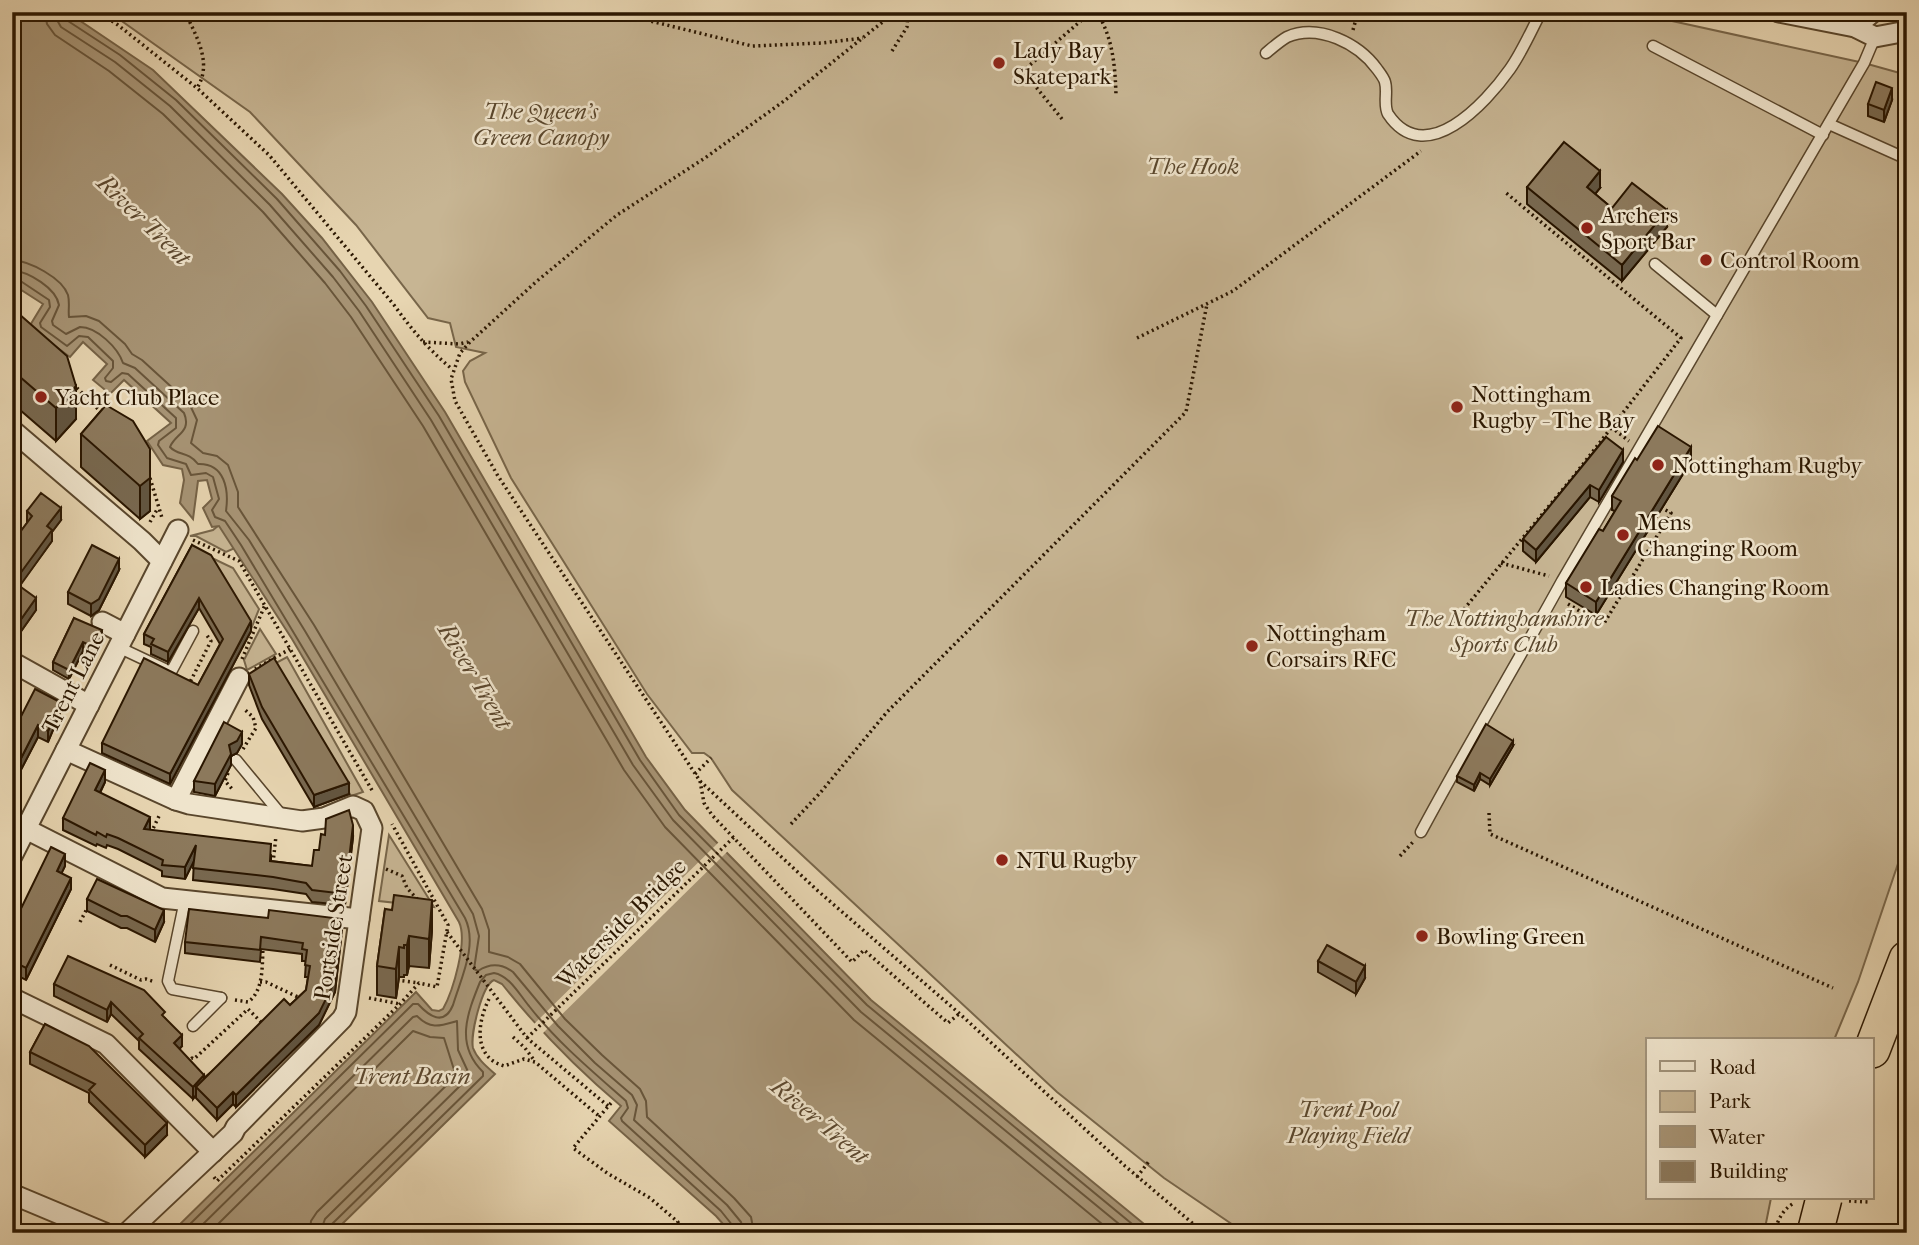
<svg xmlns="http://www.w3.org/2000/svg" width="1919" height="1245" font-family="'IM FELL French Canon',serif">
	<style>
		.green { fill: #c7b593; stroke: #78664a; stroke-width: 2 }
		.water { fill: #a79475; stroke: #756246; stroke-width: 2 }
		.pier { fill: #e7d5b1 }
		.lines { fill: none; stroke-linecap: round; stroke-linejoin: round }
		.shore { stroke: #68553a; stroke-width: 2 }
		.lane-casing { stroke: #59462c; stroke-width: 13 }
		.street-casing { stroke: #59462c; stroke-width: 23 }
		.highway-casing { stroke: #2a1600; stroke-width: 38 }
		.path { stroke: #2a1600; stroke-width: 3.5; stroke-dasharray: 2 3.5; stroke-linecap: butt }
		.lane { stroke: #efe4cc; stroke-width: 10 }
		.street { stroke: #efe4cc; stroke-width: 19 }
		.highway { stroke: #e7d5b1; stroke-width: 35 }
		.highway-bridge-casing { stroke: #2a1600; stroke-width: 38; stroke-linecap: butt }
		.highway-bridge { stroke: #e7d5b1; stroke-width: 35 }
		.wall { fill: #78684f; stroke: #2a1600; stroke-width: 2 }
		.shaded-wall { fill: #625540; stroke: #2a1600; stroke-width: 2 }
		.building { fill: #8c795c; stroke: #2a1600; stroke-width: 2 }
		.poi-dot { fill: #8f2418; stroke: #efe4cc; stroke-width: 2.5 }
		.labels { text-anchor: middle; stroke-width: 5; stroke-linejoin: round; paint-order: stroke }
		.poi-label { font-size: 23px; fill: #2a1600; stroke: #efe4cc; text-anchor: start }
		.park-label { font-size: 23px; font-style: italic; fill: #59462c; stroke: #efe4cc }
		.street-label { font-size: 23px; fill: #2a1600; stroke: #efe4cc }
		.water-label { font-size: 24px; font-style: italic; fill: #5c482f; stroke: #efe4cc }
	</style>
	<rect width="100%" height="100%" fill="#e7d5b1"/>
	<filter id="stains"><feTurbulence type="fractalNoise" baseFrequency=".00286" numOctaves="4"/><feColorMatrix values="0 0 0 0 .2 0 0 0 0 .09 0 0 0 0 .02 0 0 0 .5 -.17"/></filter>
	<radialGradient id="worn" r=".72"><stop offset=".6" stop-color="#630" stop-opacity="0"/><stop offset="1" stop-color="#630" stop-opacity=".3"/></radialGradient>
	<g class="green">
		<path d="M 109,12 L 1631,12 L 1864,63 L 1907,75 L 1907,837 L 1858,982 L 1834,1040 L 1648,1040 L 1648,1198 L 1771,1198 L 1764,1233 L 1245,1233 L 1164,1178 L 1057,1092 L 732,790 L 711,758 L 704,753 L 692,753 L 647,694 L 511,478 L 465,382 L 463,371 L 470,361 L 485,353 L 456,347 L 450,323 L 428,318 L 356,225 L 250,112 Z"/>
		<path d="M 219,525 L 235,548 L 226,552 L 196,536 L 190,536 L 213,530 Z"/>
		<path d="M 214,559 L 233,568 L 259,609 L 251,629 L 211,565 Z"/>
		<path d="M 260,629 L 276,654 L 247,670 L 244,660 Z"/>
		<path d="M 287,657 L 363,792 L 351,796 L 274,664 Z"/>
		<path d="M 389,835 L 434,907 L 379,901 Z"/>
	</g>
	<path class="water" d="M 12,12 L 67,12 L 153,70 L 282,194 L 322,238 L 372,302 L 445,412 L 646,757 L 685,810 L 871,1000 L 1155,1233 L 731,1233 L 716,1216 L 609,1121 L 621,1106 C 577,1069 538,1029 502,984 L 494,980 C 482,985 470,1035 473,1048 C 477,1059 487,1067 495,1074 L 333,1233 L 171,1233 L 416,992 L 432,1010 L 439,1011 L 443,1009 C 453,991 468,941 459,922 L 292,639 L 219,526 L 212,527 L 203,508 L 212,499 L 207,480 L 198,481 L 193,519 L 180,503 L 184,480 L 182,469 L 163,465 L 147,441 L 171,423 L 124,380 L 110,394 L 93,380 L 107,364 L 83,342 L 70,357 L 29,327 L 43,304 L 12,284 Z"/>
	<path class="pier" d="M 720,841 L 729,850 L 540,1036 L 532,1026 Z"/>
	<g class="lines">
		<g class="shore">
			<path d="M 45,12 L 47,24 L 55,35 L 109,71 L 163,114 L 263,212 L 325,283 L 351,317 L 423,426 L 624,770 L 665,827 L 854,1020 L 1113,1233"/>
			<path d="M 56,12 L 57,20 L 61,27 L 115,62 L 170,106 L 270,205 L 333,277 L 359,311 L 431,420 L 633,765 L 673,820 L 861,1012 L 1130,1233"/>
			<path d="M 64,12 L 68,21 L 120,55 L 176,100 L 277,199 L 340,271 L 366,306 L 439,416 L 640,760 L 679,815 L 867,1005 L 1143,1233"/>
			<path d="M 12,260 C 30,261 62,278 68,295 C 70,303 68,310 69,317 L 86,316 L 99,321 L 125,344 L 132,354 L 142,360 L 189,403 L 197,420 L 191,443 L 203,453 L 217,456 L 228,465 L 238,492 L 238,507 L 314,625 L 482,909 L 489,930 L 489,952 L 508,957 L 520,964 L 565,1019 L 602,1055 L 640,1089 L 646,1101 L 647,1117 L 734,1198 L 751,1217 L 754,1233"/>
			<path d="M 12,270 C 29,272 56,288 59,305 L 52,321 L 53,325 L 66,334 L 80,327 C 97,327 118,348 123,363 L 135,368 L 184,413 C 192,432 175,434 170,447 C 178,456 188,451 198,464 C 225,463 229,490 226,511 L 249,540 L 305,631 L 473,914 L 479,936 L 474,969 L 478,971 C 490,963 501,963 513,972 L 558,1026 L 595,1063 L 632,1095 L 637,1105 L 634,1120 L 727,1205 L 741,1222 L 744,1233"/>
			<path d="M 12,279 L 19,280 L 49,300 L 50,307 L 40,323 L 41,327 L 67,346 L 79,336 L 88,337 L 113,361 L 113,368 L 105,378 L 106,381 L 111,382 L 122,373 L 128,374 L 176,418 L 176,428 L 159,441 L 158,445 L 167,458 L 186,464 L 191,475 L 206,473 L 213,477 L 219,499 L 212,510 L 215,517 L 225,521 L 241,545 L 465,918 C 478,945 461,978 453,1005 C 444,1027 429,1016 418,1004 L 413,1004 L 181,1233"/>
			<path d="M 194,1233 L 413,1017 L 417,1016 C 431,1030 440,1026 457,1021 L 458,1050 L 470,1076 L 325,1219 L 320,1233"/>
			<path d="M 209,1233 L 413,1031 L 430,1037 L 444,1038 L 456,1076 L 317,1212 L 311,1221 L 310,1233"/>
			<path d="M 329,1233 L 331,1225 L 483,1076 L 483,1072 C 455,1045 467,1014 480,982 L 486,975 L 494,973 C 510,976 519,994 529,1006 C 557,1042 592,1071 626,1101 L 628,1108 L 621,1118 L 622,1121 L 721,1211 L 733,1226 L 735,1233"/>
		</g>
		<defs>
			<g id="lane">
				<path d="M 1653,46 L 1823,135"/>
				<path d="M 1266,53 C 1272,48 1280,41 1287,37 C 1319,23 1359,44 1377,69 C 1380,73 1384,78 1385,82 C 1388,92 1383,105 1388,114 C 1425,170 1486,103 1510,69 C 1522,52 1531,31 1541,12"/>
				<path d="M 1829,124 L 1907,159"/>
				<path d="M 1655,264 L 1717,315"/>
				<path d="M 118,647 L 171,672 L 193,631"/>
				<path d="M 236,760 L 283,817"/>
				<path d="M 1421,832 C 1466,748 1516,665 1562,581 L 1864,63 L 1875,37"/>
				<path d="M 185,900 L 168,981 L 172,989 L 221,998"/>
				<path d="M 193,1026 L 221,998"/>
				<path d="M 12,1227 L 26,1233"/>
				<path d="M 1905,1233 L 1907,1208"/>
			</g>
			<g id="street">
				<path d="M 1779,12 L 1855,27 L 1875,37 L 1907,31"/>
				<path d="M 1855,27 L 1873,12"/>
				<path d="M 12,430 L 142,541 L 162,561"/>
				<path d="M 102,622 L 125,634"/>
				<path d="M 12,662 L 89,705"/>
				<path d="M 66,750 L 176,800 L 189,804 L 302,821 L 324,818 L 353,806 L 364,811 L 372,828 L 346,1012 L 342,1019 L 236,1127 L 233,1133 L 127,1233"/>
				<path d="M 176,800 L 239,678"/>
				<path d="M 26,829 L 162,898 L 359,919"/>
				<path d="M 12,856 L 178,530"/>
				<path d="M 12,998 L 106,1044 L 213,1152"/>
				<path d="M 12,1194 L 105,1233"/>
			</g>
			<path id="highway" d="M 1872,1050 L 1907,959"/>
		</defs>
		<use href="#lane" class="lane-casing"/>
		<use href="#street" class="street-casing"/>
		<use href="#highway" class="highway-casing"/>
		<g class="path">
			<path d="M 98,12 L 118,25 L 197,88 L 269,155 L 394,305 C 412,330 429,350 452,369"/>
			<path d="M 185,12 C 196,36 213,63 197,88"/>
			<path d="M 334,12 L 459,17 L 503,12"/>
			<path d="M 614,12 L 752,46 L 822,43 L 863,38"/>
			<path d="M 895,12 L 784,101 L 705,158 L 617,215 L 537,281 L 470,342 L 460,353 L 451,379 L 455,401 L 498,476 L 700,781 L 818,891 L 960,1014 L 1125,1166 L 1204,1233"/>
			<path d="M 1097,12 C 1113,39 1115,65 1116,95"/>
			<path d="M 1722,12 L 1748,18 L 1760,17"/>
			<path d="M 1556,16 L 1566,12"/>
			<path d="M 1353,30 L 1358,12"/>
			<path d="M 892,51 L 907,27 L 908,12"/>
			<path d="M 1062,119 L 1023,71 L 1091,12"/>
			<path d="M 1137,338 L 1233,291 L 1421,151"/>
			<path d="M 423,342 L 459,344 L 468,342"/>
			<path d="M 73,384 L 102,413"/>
			<path d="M 1611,427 L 1629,441"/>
			<path d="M 150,478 L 162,518"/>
			<path d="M 150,522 L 158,508"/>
			<path d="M 193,540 L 239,561 L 373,792"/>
			<path d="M 1501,563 L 1549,576"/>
			<path d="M 1568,604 L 1603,625 L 1671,513 L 1660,507"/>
			<path d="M 1450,626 L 1573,477 L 1681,338 L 1505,192"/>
			<path d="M 242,659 L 265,605"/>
			<path d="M 255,669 L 290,649"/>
			<path d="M 188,686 L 211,641 L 206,634"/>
			<path d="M 243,749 L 256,728 L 253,717 L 244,709"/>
			<path d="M 228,773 L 225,781 L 233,790"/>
			<path d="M 695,774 L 711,758"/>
			<path d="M 700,781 L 704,803 L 712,815 L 852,962 L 864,950 L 948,1023 L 959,1014"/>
			<path d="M 1489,813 L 1490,834 L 1833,988"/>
			<path d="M 791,824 L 820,793 L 887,712 L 1186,412 L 1207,304"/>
			<path d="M 151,833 L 160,814"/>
			<path d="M 1400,856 L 1413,842"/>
			<path d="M 273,863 L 276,836"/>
			<path d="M 386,869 L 402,876 L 407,888 L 419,901"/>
			<path d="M 80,922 L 90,903"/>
			<path d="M 447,932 L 527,1038 L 608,1106"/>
			<path d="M 110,965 L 141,980 L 146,979 L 155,982"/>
			<path d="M 397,980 L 419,983"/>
			<path d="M 260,982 L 266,982 L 300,998"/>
			<path d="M 369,998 L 400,1004"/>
			<path d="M 489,999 C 477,1023 473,1057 504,1066 L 524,1059 L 535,1062 L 599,1116"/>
			<path d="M 235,1000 L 248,1002 C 264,991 262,965 263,947"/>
			<path d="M 513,1037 L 525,1048 L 534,1060"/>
			<path d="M 527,1038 L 734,837"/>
			<path d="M 187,1062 L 192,1058 L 194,1059 L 248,1009 L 263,1024"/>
			<path d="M 611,1103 L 573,1148 L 607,1173 L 650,1198 L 678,1222 L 667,1233"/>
			<path d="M 214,1177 L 217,1181 L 400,1004 L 419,983 L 437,987 L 448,925 L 392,824"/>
			<path d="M 1137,1177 L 1150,1160"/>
			<path d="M 1849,1201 L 1868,1202"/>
			<path d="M 1774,1233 C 1778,1220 1782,1210 1794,1203"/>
		</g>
		<use href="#lane" class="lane"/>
		<use href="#street" class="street"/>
		<use href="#highway" class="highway"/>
		<defs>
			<path id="highway-bridge" d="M 1815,1233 L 1824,1198"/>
		</defs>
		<use href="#highway-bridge" class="highway-bridge-casing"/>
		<use href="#highway-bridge" class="highway-bridge"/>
	</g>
	<g class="wall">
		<path d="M 1892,100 L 1884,122 L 1868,116 L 1868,104 Z"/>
		<path d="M 1527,187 L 1600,188 L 1595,194 L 1612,208 L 1667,227 L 1622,281 L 1527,204 Z"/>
		<path d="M 12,313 L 76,419 L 56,441 L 12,403 Z"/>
		<path d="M 106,405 L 150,511 L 140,519 L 81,467 L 81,434 Z"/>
		<path d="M 1606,437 L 1623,462 L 1599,502 L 1590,497 L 1536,562 L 1523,551 L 1523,539 Z"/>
		<path d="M 1637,460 L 1691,461 L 1596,615 L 1566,597 L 1566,583 L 1603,531 L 1615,511 L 1612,510 L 1612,496 Z"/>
		<path d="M 27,511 L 61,520 L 52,532 L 52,541 L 19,586 L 36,610 L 17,637 L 12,634 L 12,543 L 27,523 Z"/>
		<path d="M 192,545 L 251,631 L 170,784 L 102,753 L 102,743 L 198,685 L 220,644 L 199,608 L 168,662 L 151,654 L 151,647 L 144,644 L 144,634 Z"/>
		<path d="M 119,570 L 99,610 L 91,616 L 68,604 L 68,592 Z"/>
		<path d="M 74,618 L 102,639 L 93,656 L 83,651 L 69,679 L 53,670 L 53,662 Z"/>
		<path d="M 249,674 L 349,794 L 314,807 L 262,719 L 249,685 Z"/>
		<path d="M 60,713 L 48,742 L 38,737 L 12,787 L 12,734 Z"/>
		<path d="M 242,744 L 237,753 L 231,756 L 231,765 L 215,796 L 194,792 L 194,781 Z"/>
		<path d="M 1513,746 L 1490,785 L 1480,779 L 1474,791 L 1457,782 L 1457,776 Z"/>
		<path d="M 105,782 L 100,793 L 150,829 L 150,830 L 271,855 L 271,861 L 312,866 L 319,850 L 353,837 L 345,905 L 312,902 L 306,894 L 273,889 L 193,880 L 194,860 L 185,879 L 162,876 L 162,871 L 118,849 L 107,845 L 106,848 L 97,844 L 96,846 L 63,830 L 63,818 Z"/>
		<path d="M 65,866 L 61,873 L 71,889 L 26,980 L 12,973 L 12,927 Z"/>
		<path d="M 87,899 L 164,922 L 155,942 L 127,928 L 121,928 L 87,911 Z"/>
		<path d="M 385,909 L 432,930 L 429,968 L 409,966 L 407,975 L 404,975 L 404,977 L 399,977 L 396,998 L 377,995 L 377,966 Z"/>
		<path d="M 342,930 L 335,992 L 319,1025 L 236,1107 L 233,1104 L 217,1120 L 196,1098 L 196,1095 L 193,1099 L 139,1049 L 139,1041 L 111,1014 L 107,1022 L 54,996 L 54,984 L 165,1018 L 182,1046 L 179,1049 L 204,1078 L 290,1005 L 306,990 L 308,977 L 305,977 L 306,961 L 302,961 L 302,954 L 261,949 L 260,962 L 185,953 L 185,942 Z"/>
		<path d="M 1318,961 L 1365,978 L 1356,994 L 1318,972 Z"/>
		<path d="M 45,1024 L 167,1135 L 145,1157 L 89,1102 L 89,1093 L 30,1064 L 30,1052 Z"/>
	</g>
	<g class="shaded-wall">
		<path d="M 1892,88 L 1892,100 L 1884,122 L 1884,110 Z"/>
		<path d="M 1600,171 L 1600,188 L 1587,204 L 1587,187 Z"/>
		<path d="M 1667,210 L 1667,227 L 1622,281 L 1622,265 Z"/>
		<path d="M 76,386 L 76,419 L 56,441 L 56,408 Z"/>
		<path d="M 1691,447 L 1691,461 L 1596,615 L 1596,602 Z"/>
		<path d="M 150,449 L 150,511 L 140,519 L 140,486 Z"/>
		<path d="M 1623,450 L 1623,462 L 1599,502 L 1599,490 Z"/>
		<path d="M 1590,485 L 1590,497 L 1536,562 L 1536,550 Z"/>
		<path d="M 61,508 L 61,520 L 52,532 L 52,541 L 14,594 L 14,582 L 47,526 Z"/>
		<path d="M 119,559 L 119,570 L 99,610 L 91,616 L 91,604 Z"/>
		<path d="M 36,598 L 36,610 L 17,637 L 17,625 Z"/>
		<path d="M 199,598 L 199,608 L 168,662 L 168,652 Z"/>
		<path d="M 251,621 L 251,631 L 170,784 L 170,774 Z"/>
		<path d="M 102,630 L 102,639 L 93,656 L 93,647 Z"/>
		<path d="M 83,642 L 83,651 L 69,679 L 69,670 Z"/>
		<path d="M 60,702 L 60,713 L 48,742 L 48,731 Z"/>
		<path d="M 38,725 L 38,737 L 12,787 L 12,776 Z"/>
		<path d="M 242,732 L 242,744 L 237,753 L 231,756 L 231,765 L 215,796 L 215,784 L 229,745 Z"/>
		<path d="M 1513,741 L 1513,746 L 1490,785 L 1490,779 Z"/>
		<path d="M 105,770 L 105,782 L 95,802 L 95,790 Z"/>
		<path d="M 1480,773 L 1480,779 L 1474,791 L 1474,785 Z"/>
		<path d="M 349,783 L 349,794 L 314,807 L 314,795 Z"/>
		<path d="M 15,797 L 15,809 L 12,813 L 12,801 Z"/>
		<path d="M 150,817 L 150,829 L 144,841 L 144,829 Z"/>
		<path d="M 353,825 L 353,837 L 345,905 L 345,894 Z"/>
		<path d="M 196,845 L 196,857 L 185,879 L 185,867 Z"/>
		<path d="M 65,854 L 65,866 L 57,883 L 57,871 Z"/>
		<path d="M 71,878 L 71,889 L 26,980 L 26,968 Z"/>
		<path d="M 432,900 L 432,930 L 429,968 L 429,939 Z"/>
		<path d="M 164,910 L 164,922 L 155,942 L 155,930 Z"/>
		<path d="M 342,919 L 342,930 L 335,992 L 319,1025 L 236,1107 L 236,1095 L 319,1013 Z"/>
		<path d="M 409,936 L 409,966 L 407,975 L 407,945 Z"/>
		<path d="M 399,947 L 399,977 L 396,998 L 396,969 Z"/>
		<path d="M 1365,966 L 1365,978 L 1356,994 L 1356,982 Z"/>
		<path d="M 111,1002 L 111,1014 L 107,1022 L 107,1010 Z"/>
		<path d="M 182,1035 L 182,1046 L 174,1055 L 174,1043 Z"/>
		<path d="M 204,1075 L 204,1087 L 196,1087 L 196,1095 L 193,1099 L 193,1087 Z"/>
		<path d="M 233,1092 L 233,1104 L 217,1120 L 217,1108 Z"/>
		<path d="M 167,1123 L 167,1135 L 145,1157 L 145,1145 Z"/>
	</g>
	<g class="building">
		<path d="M 1876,82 L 1892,88 L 1884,110 L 1868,104 Z"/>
		<path d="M 1564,142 L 1600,171 L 1587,187 L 1612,208 L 1632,183 L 1667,210 L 1622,265 L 1527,187 Z"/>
		<path d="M 12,313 L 19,314 L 67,356 L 76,386 L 56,408 L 12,370 Z"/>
		<path d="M 106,405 L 133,421 L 150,449 L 150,478 L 140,486 L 81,434 Z"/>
		<path d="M 1658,426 L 1691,447 L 1596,602 L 1566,583 L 1599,529 L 1603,531 L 1621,501 L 1612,496 L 1635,458 L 1637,460 Z"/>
		<path d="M 1606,437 L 1623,450 L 1599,490 L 1590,485 L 1536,550 L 1523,539 Z"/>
		<path d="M 41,493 L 61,508 L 47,526 L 52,530 L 14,582 L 36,598 L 17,625 L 12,622 L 12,543 L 32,516 L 27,511 Z"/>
		<path d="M 92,545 L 119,559 L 99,599 L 91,604 L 68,592 Z"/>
		<path d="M 192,545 L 211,555 L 251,621 L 170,774 L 102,743 L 144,658 L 198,685 L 223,639 L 199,598 L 168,652 L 151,644 L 154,639 L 144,634 Z"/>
		<path d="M 74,618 L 102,630 L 93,647 L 83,642 L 69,670 L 53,662 Z"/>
		<path d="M 274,658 L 349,783 L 314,795 L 262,707 L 249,674 Z"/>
		<path d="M 35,689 L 60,702 L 48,731 L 38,725 L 12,776 L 12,734 Z"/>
		<path d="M 224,722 L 242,732 L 237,741 L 229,745 L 231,754 L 215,784 L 194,781 Z"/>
		<path d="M 1486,724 L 1513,741 L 1490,779 L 1480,773 L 1474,785 L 1457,776 Z"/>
		<path d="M 90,763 L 105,770 L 95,790 L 150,817 L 144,829 L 271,844 L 270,861 L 312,866 L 314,850 L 319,850 L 321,834 L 325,835 L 326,819 L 349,810 L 353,825 L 345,894 L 312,890 L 306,883 L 273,877 L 193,868 L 196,845 L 185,867 L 162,865 L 163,860 L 118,838 L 107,834 L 106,837 L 97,832 L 96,835 L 63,818 Z"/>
		<path d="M 51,847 L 65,854 L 57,871 L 71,878 L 26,968 L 12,961 L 12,927 Z"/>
		<path d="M 97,879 L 164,910 L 155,930 L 127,916 L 121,916 L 87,899 Z"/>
		<path d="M 394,895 L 432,900 L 429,939 L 409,936 L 407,945 L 404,945 L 404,948 L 399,947 L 396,969 L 377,966 L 385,909 L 392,910 Z"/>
		<path d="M 189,909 L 268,918 L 269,910 L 342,919 L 335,981 L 319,1013 L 236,1095 L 233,1092 L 217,1108 L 196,1087 L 284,999 L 290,1005 L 306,990 L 310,966 L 305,965 L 307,950 L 302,949 L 303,943 L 261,937 L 260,950 L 185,942 Z"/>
		<path d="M 1327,945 L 1365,966 L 1356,982 L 1318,961 Z"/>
		<path d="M 68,956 L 144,990 L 165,1012 L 162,1015 L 182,1035 L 174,1043 L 204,1075 L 193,1087 L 139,1038 L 143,1034 L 111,1002 L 107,1010 L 54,984 Z"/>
		<path d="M 45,1024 L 89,1046 L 167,1123 L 145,1145 L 89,1090 L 95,1084 L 30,1052 Z"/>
	</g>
	<g class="poi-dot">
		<circle cx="999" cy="63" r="7"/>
		<circle cx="1587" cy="228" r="7"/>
		<circle cx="1706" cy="260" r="7"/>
		<circle cx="41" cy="397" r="7"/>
		<circle cx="1457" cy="407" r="7"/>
		<circle cx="1658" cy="465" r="7"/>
		<circle cx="1623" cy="535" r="7"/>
		<circle cx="1586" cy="587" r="7"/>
		<circle cx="1252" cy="646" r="7"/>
		<circle cx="1002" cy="860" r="7"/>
		<circle cx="1422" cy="936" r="7"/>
	</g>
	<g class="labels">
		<g class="poi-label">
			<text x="1013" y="58">Lady Bay<tspan x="1013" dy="26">Skatepark</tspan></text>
			<text x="1601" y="223">Archers<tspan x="1601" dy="26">Sport Bar</tspan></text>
			<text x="1720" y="268">Control Room</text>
			<text x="1471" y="402">Nottingham<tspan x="1471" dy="26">Rugby - The Bay</tspan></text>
			<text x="55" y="405">Yacht Club Place</text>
			<text x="1672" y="473">Nottingham Rugby</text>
			<text x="1637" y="530">Mens<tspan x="1637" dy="26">Changing Room</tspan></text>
			<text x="1600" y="595">Ladies Changing Room</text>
			<text x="1266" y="641">Nottingham<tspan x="1266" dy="26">Corsairs RFC</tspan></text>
			<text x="1016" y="868">NTU Rugby</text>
			<text x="1436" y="944">Bowling Green</text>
		</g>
		<g class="park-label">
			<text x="541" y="119">The Queen's<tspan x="541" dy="26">Green Canopy</tspan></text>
			<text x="1193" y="174">The Hook</text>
			<text x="1504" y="626">The Nottinghamshire<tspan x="1504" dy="26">Sports Club</tspan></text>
			<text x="1348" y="1117">Trent Pool<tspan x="1348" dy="26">Playing Field</tspan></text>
		</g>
		<g class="street-label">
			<text transform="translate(73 682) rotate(-63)" y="8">Trent Lane</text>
			<text transform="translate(621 923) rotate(-45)" y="8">Waterside Bridge</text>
			<text transform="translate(333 927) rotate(-81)" y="8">Portside Street</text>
		</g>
		<g class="water-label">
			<text transform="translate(144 220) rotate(44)" y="8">River Trent</text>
			<text transform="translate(475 676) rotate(59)" y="8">River Trent</text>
			<text x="412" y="1084">Trent Basin</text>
			<text transform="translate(820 1121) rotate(40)" y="8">River Trent</text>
		</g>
	</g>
	<rect width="1919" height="1245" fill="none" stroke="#e7d5b1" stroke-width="42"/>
	<rect x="14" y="14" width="1891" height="1217" fill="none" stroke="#2a1600" stroke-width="3.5"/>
	<rect x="21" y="21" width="1877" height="1203" fill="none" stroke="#2a1600" stroke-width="2"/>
	<rect x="1646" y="1038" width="228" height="161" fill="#efe4cc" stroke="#a0927a" stroke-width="2"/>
	<rect x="1660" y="1061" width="35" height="10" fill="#efe4cc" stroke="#a0927a" stroke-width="2"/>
	<text x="1709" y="1074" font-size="21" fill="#2a1600">Road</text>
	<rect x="1660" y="1091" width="35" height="21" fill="#c7b593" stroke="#a0927a" stroke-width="2"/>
	<text x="1709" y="1108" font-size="21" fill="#2a1600">Park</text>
	<rect x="1660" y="1126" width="35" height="21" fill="#a79475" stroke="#a0927a" stroke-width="2"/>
	<text x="1709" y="1144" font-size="21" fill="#2a1600">Water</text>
	<rect x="1660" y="1161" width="35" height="21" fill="#8c795c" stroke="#a0927a" stroke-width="2"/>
	<text x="1709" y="1178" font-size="21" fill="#2a1600">Building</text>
	<rect width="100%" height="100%" filter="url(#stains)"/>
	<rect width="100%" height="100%" fill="url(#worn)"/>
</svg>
